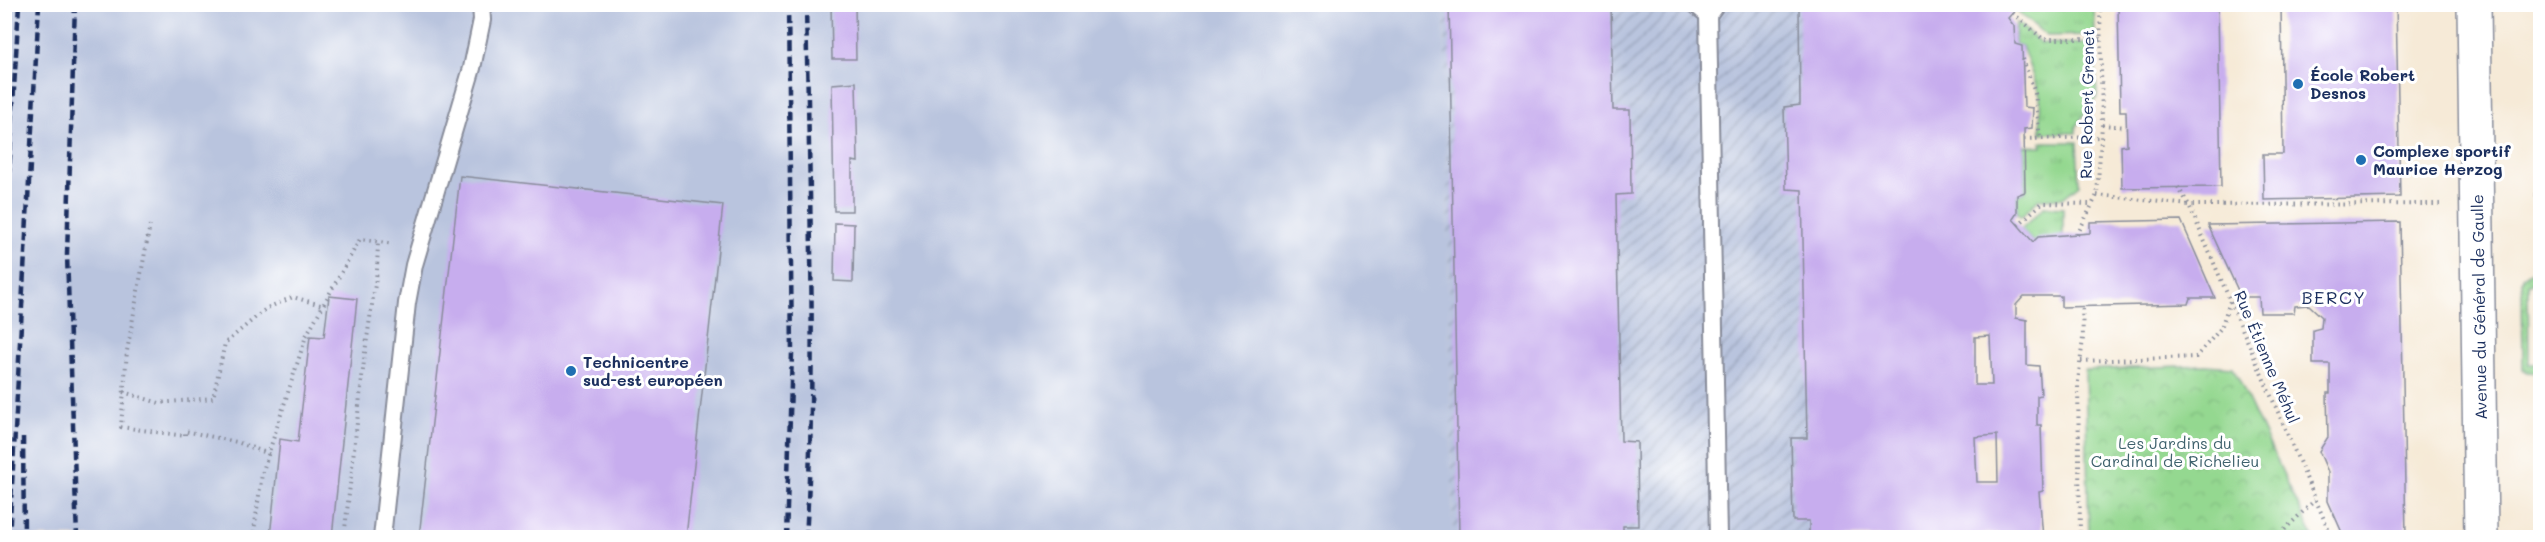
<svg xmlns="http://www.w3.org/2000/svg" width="2545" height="542" font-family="Mali,sans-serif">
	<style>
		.industrial { fill: url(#industrial-furrows) }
		.railway { fill: #b9c4de }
		.grass { fill: url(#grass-tufts); stroke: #588477; stroke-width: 1.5 }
		.park { fill: url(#park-crowns); stroke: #588477; stroke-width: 1.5 }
		.building { fill: #c7adee; fill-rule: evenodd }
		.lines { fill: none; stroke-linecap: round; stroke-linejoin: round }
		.lane-casing { stroke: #888c9a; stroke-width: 20 }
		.street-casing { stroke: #888c9a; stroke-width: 36 }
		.path { stroke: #888c9a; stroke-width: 4; stroke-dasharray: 1.5 4.5; stroke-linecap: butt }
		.lane { stroke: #fff; stroke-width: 16 }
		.street { stroke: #fff; stroke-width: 33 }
		.rail { stroke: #1b2f5e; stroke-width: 4.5; stroke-dasharray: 9 4.5; stroke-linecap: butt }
		.poi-dot { fill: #1f6fb2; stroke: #fff; stroke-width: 2 }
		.labels { text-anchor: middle; stroke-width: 6; stroke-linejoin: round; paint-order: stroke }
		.poi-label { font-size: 16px; font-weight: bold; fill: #1b2f5e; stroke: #fff; text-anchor: start }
		.street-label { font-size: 16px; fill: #1b2f5e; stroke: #fff }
		.park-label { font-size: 16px; fill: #3f626d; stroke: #fff }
		.neighbourhood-label { font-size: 18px; letter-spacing: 1.5px; fill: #1b2f5e; stroke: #fff }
	</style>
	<defs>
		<pattern id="industrial-furrows" width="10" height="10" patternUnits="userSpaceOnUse" patternTransform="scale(1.5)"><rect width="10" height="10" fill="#b9c4de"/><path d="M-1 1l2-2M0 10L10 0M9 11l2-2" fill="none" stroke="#96a0b7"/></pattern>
		<pattern id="grass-tufts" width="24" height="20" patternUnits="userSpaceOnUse" patternTransform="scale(1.5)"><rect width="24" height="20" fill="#94d890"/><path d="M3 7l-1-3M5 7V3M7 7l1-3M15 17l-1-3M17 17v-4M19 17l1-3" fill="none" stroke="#7fba7f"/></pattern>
		<pattern id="park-crowns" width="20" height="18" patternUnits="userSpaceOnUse" patternTransform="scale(1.5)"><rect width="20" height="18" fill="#94d890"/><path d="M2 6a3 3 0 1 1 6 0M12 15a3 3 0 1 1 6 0" fill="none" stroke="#7fba7f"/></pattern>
	</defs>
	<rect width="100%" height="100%" fill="#fff"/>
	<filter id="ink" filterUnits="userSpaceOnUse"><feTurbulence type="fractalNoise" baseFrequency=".0167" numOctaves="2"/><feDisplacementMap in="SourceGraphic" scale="12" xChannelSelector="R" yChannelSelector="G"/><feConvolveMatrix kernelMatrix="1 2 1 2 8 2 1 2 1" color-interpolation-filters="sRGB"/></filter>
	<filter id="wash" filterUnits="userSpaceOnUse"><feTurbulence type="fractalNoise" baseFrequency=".008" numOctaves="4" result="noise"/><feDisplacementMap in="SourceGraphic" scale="24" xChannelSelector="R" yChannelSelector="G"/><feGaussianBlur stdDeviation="1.35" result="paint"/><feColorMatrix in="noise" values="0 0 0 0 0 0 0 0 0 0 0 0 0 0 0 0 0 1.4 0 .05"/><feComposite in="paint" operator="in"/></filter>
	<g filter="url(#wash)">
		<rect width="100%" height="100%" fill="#f6ead7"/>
		<path class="industrial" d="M 1444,5 L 1953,5 L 1966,537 L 1453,537 Z"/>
		<path class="railway" d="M 4,5 L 1444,5 L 1453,537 L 5,537 Z"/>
		<g class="grass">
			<path d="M 2021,5 L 2094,5 L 2095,35 L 2047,36 L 2016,10 Z"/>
			<path d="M 2016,22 L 2041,43 L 2094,44 L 2097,97 L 2076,126 L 2076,133 L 2041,133 L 2040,96 L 2022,46 L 2015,44 Z"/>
			<path d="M 2041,142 L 2077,142 L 2079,185 L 2063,198 L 2039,199 L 2021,217 L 2017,213 L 2017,195 L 2025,192 L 2024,146 L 2042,146 Z"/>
			<path d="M 2044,207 L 2063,208 L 2063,236 L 2033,242 L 2021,229 Z"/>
			<path d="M 2532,271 L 2540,282 L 2528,284 L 2529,364 L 2540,364 L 2540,373 L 2528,372 L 2523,369 L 2522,282 L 2523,277 Z"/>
		</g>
		<path class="park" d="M 2206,365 L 2233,367 L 2313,537 L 2089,537 L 2085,370 Z"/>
		<g id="blocks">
			<g class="building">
				<path d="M 831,4 L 855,4 L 856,59 L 832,59 Z"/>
				<path d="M 1449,4 L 1611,4 L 1613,110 L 1630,110 L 1631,194 L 1616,195 L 1621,441 L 1637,442 L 1638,526 L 1623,526 L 1623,537 L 1459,537 Z"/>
				<path d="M 1799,4 L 2021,4 L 2008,18 L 2014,26 L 2015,44 L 2022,46 L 2024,107 L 2033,108 L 2032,128 L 2024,129 L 2025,192 L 2017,195 L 2017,213 L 2013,219 L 2033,242 L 2038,237 L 2090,233 L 2090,222 L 2181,220 L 2215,298 L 2190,298 L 2188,304 L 2061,307 L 2061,296 L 2024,296 L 2016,305 L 2016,318 L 2027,320 L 2027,365 L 2039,366 L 2041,395 L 2037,396 L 2037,425 L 2041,425 L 2043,491 L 2039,492 L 2043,537 L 1999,537 L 1999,533 L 1978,534 L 1978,537 L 1809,537 L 1809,521 L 1793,521 L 1791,438 L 1807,438 L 1802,190 L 1786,189 L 1784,107 L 1800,105 ZM 1990,336 L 1992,385 L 1975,385 L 1975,337 ZM 1997,435 L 1998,482 L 1977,482 L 1975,437 Z"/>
				<path d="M 2118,4 L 2218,4 L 2221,187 L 2122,188 L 2121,146 L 2127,145 L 2126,111 L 2120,111 Z"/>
				<path d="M 2281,4 L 2396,4 L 2400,197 L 2264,200 L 2263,154 L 2283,154 Z"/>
				<path d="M 856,82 L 858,162 L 852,161 L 852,211 L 834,211 L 832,84 Z"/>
				<path d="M 2540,173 L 2540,207 L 2535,195 Z"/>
				<path d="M 460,176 L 723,205 L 686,537 L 419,537 Z"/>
				<path d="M 2400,222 L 2406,537 L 2344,537 L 2328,501 L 2328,472 L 2319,451 L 2328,437 L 2327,393 L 2330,393 L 2330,364 L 2313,364 L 2313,330 L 2321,328 L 2322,317 L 2309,305 L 2295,306 L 2294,313 L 2260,313 L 2259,297 L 2241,297 L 2208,225 Z"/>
				<path d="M 835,223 L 854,224 L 853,282 L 834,281 Z"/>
				<path d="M 329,296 L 357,299 L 332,537 L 270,537 L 280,439 L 298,442 L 310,336 L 324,337 Z"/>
			</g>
		</g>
	</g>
	<g filter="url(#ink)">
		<use href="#blocks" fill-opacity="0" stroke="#888c9a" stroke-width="1.5"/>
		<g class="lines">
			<defs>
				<g id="lane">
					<path d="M 1695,4 L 1708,15 L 1716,4"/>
					<path d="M 1708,15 L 1718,538"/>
					<path d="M 382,538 L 407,303 L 414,265 L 472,68 L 482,20 L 481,4"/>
				</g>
				<path id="street" d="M 2474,4 L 2481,538"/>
			</defs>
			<use href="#lane" class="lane-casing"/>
			<use href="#street" class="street-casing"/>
			<g class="path">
				<path d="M 2013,13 L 2043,39 L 2101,39"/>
				<path d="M 2023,59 L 2035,93 L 2040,138"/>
				<path d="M 2102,125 L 2127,127"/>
				<path d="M 2024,139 L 2101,137"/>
				<path d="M 2178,187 L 2189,205 L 2332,538"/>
				<path d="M 2097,195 L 2189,205 L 2444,204"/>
				<path d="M 150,225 L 127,351 L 121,427 L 185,436 L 185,431 L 237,442 L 269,454"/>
				<path d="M 2018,225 L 2042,203 L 2093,204"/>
				<path d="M 2077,235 L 2097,195 L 2102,125 L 2100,4"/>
				<path d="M 2081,361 L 2196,357 L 2221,328 L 2230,301"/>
				<path d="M 123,392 L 159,403 L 213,398 L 225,343 L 267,308 L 293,297 L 321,305"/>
				<path d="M 253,538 L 262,474 L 306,336 L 360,239 L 393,244"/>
				<path d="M 344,538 L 365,352 L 377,271 L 378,241"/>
				<path d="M 2080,538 L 2078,382 L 2083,338 L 2082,306"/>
				<path d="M 2276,538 L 2315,500"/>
			</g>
			<use href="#lane" class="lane"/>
			<use href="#street" class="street"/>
			<g class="rail">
				<path d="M 75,4 L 67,255 L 77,538"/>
				<path d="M 4,258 L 19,4"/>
				<path d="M 23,437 L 24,538"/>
				<path d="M 9,538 L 39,4"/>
				<path d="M 786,538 L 792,353 L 788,4"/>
				<path d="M 806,538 C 817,360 809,182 806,4"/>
			</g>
		</g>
	</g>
	<g class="poi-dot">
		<circle cx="2298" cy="84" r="6"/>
		<circle cx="2361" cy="160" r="6"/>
		<circle cx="571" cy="371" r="6"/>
	</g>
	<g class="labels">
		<g class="poi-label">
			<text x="2310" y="81">École Robert<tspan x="2310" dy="18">Desnos</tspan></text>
			<text x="2373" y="157">Complexe sportif<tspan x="2373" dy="18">Maurice Herzog</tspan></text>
			<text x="583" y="368">Technicentre<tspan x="583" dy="18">sud-est européen</tspan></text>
		</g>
		<g class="street-label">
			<text transform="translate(2087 104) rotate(-89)" y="6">Rue Robert Grenet</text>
			<text transform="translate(2479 307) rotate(-91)" y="6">Avenue du Général de Gaulle</text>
			<text transform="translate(2267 357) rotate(67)" y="6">Rue Étienne Méhul</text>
		</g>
		<g class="park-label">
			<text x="2175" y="449">Les Jardins du<tspan x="2175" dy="18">Cardinal de Richelieu</tspan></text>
		</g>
		<g class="neighbourhood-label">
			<text x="2334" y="304">BERCY</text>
		</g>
	</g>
	<rect width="2545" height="542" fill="none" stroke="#fff" stroke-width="24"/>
</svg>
